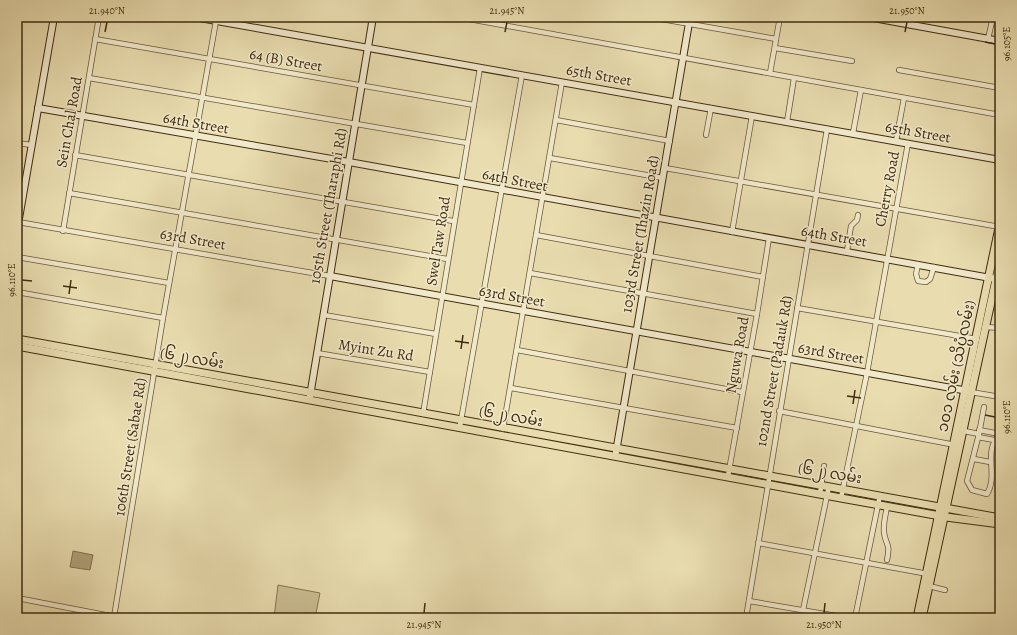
<svg xmlns="http://www.w3.org/2000/svg" width="1017" height="635" font-family="Alegreya,'Noto Sans Myanmar',serif">
	<style>
		.green { fill: #ccbf94; stroke: #867651 }
		.water { fill: #b0a179; stroke: #83724e }
		.lines { fill: none; stroke-linecap: round; stroke-linejoin: round }
		.street-casing { stroke: #6a5836; stroke-width: 6 }
		.secondary-casing { stroke: #402c0e; stroke-width: 8 }
		.primary-casing { stroke: #402c0e; stroke-width: 9 }
		.street { stroke: #f1e9cc; stroke-width: 4.5 }
		.secondary { stroke: #f1e9cc; stroke-width: 6 }
		.primary { stroke: #e9ddb0; stroke-width: 7 }
		.ticks { fill: none; stroke: #402c0e; stroke-width: 1.5 }
		.labels { text-anchor: middle; stroke-width: 3; stroke-linejoin: round; paint-order: stroke }
		.street-label { font-size: 15px; fill: #402c0e; stroke: #f1e9cc }
		.neatline { fill: none; stroke: #402c0e; stroke-width: 1.5 }
		.ticks-label { font-size: 10px; text-anchor: middle; fill: #402c0e }
	</style>
	<rect width="100%" height="100%" fill="#e9ddb0"/>
	<filter id="stains"><feTurbulence type="fractalNoise" baseFrequency=".005" numOctaves="4"/><feColorMatrix values="0 0 0 0 .2 0 0 0 0 .09 0 0 0 0 .02 0 0 0 .5 -.17"/></filter>
	<radialGradient id="worn" r=".72"><stop offset=".6" stop-color="#630" stop-opacity="0"/><stop offset="1" stop-color="#630" stop-opacity=".3"/></radialGradient>
	<path class="green" d="M 278,585 L 320,593 L 315,618 L 274,618 Z"/>
	<path class="water" d="M 73,551 L 93,555 L 90,570 L 70,567 Z"/>
	<g class="lines">
		<defs>
			<g id="street">
				<path d="M 458,17 L 1000,115"/>
				<path d="M 650,17 L 776,39"/>
				<path d="M 95,39 L 474,105"/>
				<path d="M 988,39 L 993,17"/>
				<path d="M 775,48 L 852,61"/>
				<path d="M 899,70 L 1000,88"/>
				<path d="M 770,73 L 780,17"/>
				<path d="M 89,78 L 467,143"/>
				<path d="M 556,120 L 670,141"/>
				<path d="M 787,122 L 794,78"/>
				<path d="M 853,133 L 861,90"/>
				<path d="M 706,135 L 711,108"/>
				<path d="M 896,141 L 904,98"/>
				<path d="M 17,143 L 32,145"/>
				<path d="M 75,155 L 453,221"/>
				<path d="M 550,158 L 663,178"/>
				<path d="M 665,168 L 1000,227"/>
				<path d="M 69,193 L 447,259"/>
				<path d="M 18,222 L 330,276"/>
				<path d="M 63,231 L 99,17"/>
				<path d="M 732,232 L 752,116"/>
				<path d="M 536,235 L 763,277"/>
				<path d="M 847,251 L 851,226 L 857,220 L 858,215"/>
				<path d="M 17,257 L 169,283"/>
				<path d="M 918,264 L 916,274 L 918,281 L 926,282 L 930,279 L 934,267"/>
				<path d="M 530,273 L 757,314"/>
				<path d="M 17,292 L 163,318"/>
				<path d="M 797,308 L 977,339"/>
				<path d="M 324,315 L 436,334"/>
				<path d="M 986,327 L 1000,328"/>
				<path d="M 517,350 L 742,392"/>
				<path d="M 317,353 L 430,372"/>
				<path d="M 511,388 L 737,428"/>
				<path d="M 971,392 L 1000,397"/>
				<path d="M 779,411 L 955,445"/>
				<path d="M 423,414 L 480,68"/>
				<path d="M 460,426 L 522,75"/>
				<path d="M 503,429 L 562,82"/>
				<path d="M 979,430 L 1000,434"/>
				<path d="M 964,431 L 979,434 L 984,407"/>
				<path d="M 979,434 L 967,481 L 972,490 L 987,494 C 999,475 982,450 1000,435"/>
				<path d="M 978,437 L 994,440"/>
				<path d="M 974,459 L 990,462"/>
				<path d="M 728,476 L 757,314 L 769,238"/>
				<path d="M 820,494 L 824,466"/>
				<path d="M 841,498 L 867,373 L 908,143"/>
				<path d="M 758,543 L 928,574"/>
				<path d="M 887,560 C 891,542 885,545 884,532 C 883,523 886,514 887,506"/>
				<path d="M 929,586 L 945,590"/>
				<path d="M 17,598 L 121,618"/>
				<path d="M 749,601 L 848,618"/>
				<path d="M 803,610 L 829,486"/>
				<path d="M 114,617 L 163,318 L 216,21"/>
				<path d="M 746,618 L 827,129"/>
				<path d="M 855,618 L 880,495"/>
			</g>
			<g id="secondary">
				<path d="M 194,17 L 1000,160"/>
				<path d="M 868,17 L 1000,41"/>
				<path d="M 38,108 L 349,162 L 996,279"/>
				<path d="M 17,230 L 54,17"/>
				<path d="M 330,276 L 968,391"/>
				<path d="M 310,396 L 373,17"/>
				<path d="M 616,452 L 690,17"/>
			</g>
			<g id="primary">
				<path d="M 17,339 L 1000,518"/>
				<path d="M 17,346 L 841,498 L 946,517 L 1000,524"/>
				<path d="M 917,618 L 1000,223"/>
				<path d="M 922,618 L 1000,261"/>
			</g>
		</defs>
		<use href="#street" class="street-casing"/>
		<use href="#secondary" class="secondary-casing"/>
		<use href="#primary" class="primary-casing"/>
		<use href="#street" class="street"/>
		<use href="#secondary" class="secondary"/>
		<use href="#primary" class="primary"/>
	</g>
	<path class="ticks" d="M 105,32 L 107,22M 505,32 L 507,22M 905,32 L 907,22M 985,42 L 995,44M 22,280 L 32,281M 63,286 L 77,288M 69,294 L 71,280M 455,341 L 469,343M 461,349 L 463,335M 847,396 L 861,398M 853,404 L 855,390M 985,415 L 995,417M 424,613 L 425,603M 824,613 L 825,603"/>
	<g class="labels">
		<g class="street-label">
			<text transform="translate(286 60) rotate(10)" y="5">64 (B) Street</text>
			<text transform="translate(599 75) rotate(10)" y="5">65th Street</text>
			<text transform="translate(69 122) rotate(-80)" y="5">Sein Chal Road</text>
			<text transform="translate(196 123) rotate(10)" y="5">64th Street</text>
			<text transform="translate(918 132) rotate(10)" y="5">65th Street</text>
			<text transform="translate(515 180) rotate(11)" y="5">64th Street</text>
			<text transform="translate(887 189) rotate(-79)" y="5">Cherry Road</text>
			<text transform="translate(328 206) rotate(-80)" y="5">105th Street (Tharaphi Rd)</text>
			<text transform="translate(640 234) rotate(-80)" y="5">103rd Street (Thazin Road)</text>
			<text transform="translate(834 236) rotate(10)" y="5">64th Street</text>
			<text transform="translate(193 239) rotate(10)" y="5">63rd Street</text>
			<text transform="translate(438 241) rotate(-81)" y="5">Swel Taw Road</text>
			<text transform="translate(512 296) rotate(10)" y="5">63rd Street</text>
			<text transform="translate(376 350) rotate(9)" y="5">Myint Zu Rd</text>
			<text transform="translate(831 353) rotate(10)" y="5">63rd Street</text>
			<text transform="translate(737 355) rotate(-80)" y="5">Nguwa Road</text>
			<text transform="translate(192 358) rotate(10)" y="5">(၆၂) လမ်း</text>
			<text transform="translate(956 366) rotate(-78)" y="5">၁၀၁ လမ်း (သိပ္ပံလမ်း)</text>
			<text transform="translate(774 371) rotate(-80)" y="5">102nd Street (Padauk Rd)</text>
			<text transform="translate(511 416) rotate(10)" y="5">(၆၂) လမ်း</text>
			<text transform="translate(130 447) rotate(-81)" y="5">106th Street (Sabae Rd)</text>
			<text transform="translate(830 473) rotate(10)" y="5">(၆၂) လမ်း</text>
		</g>
	</g>
	<rect width="1017" height="635" fill="none" stroke="#e9ddb0" stroke-width="44"/>
	<rect x="22" y="22" width="973" height="591" class="neatline"/>
	<g class="ticks-label">
		<text x="107" y="14">21.940°N</text>
		<text x="507" y="14">21.945°N</text>
		<text x="907" y="14">21.950°N</text>
		<text transform="translate(1006 44) rotate(-90)" y="4">96.105°E</text>
		<text transform="translate(11 280) rotate(-90)" y="4">96.110°E</text>
		<text transform="translate(1006 417) rotate(-90)" y="4">96.110°E</text>
		<text x="424" y="628">21.945°N</text>
		<text x="824" y="628">21.950°N</text>
	</g>
	<rect width="100%" height="100%" filter="url(#stains)"/>
	<rect width="100%" height="100%" fill="url(#worn)"/>
</svg>
